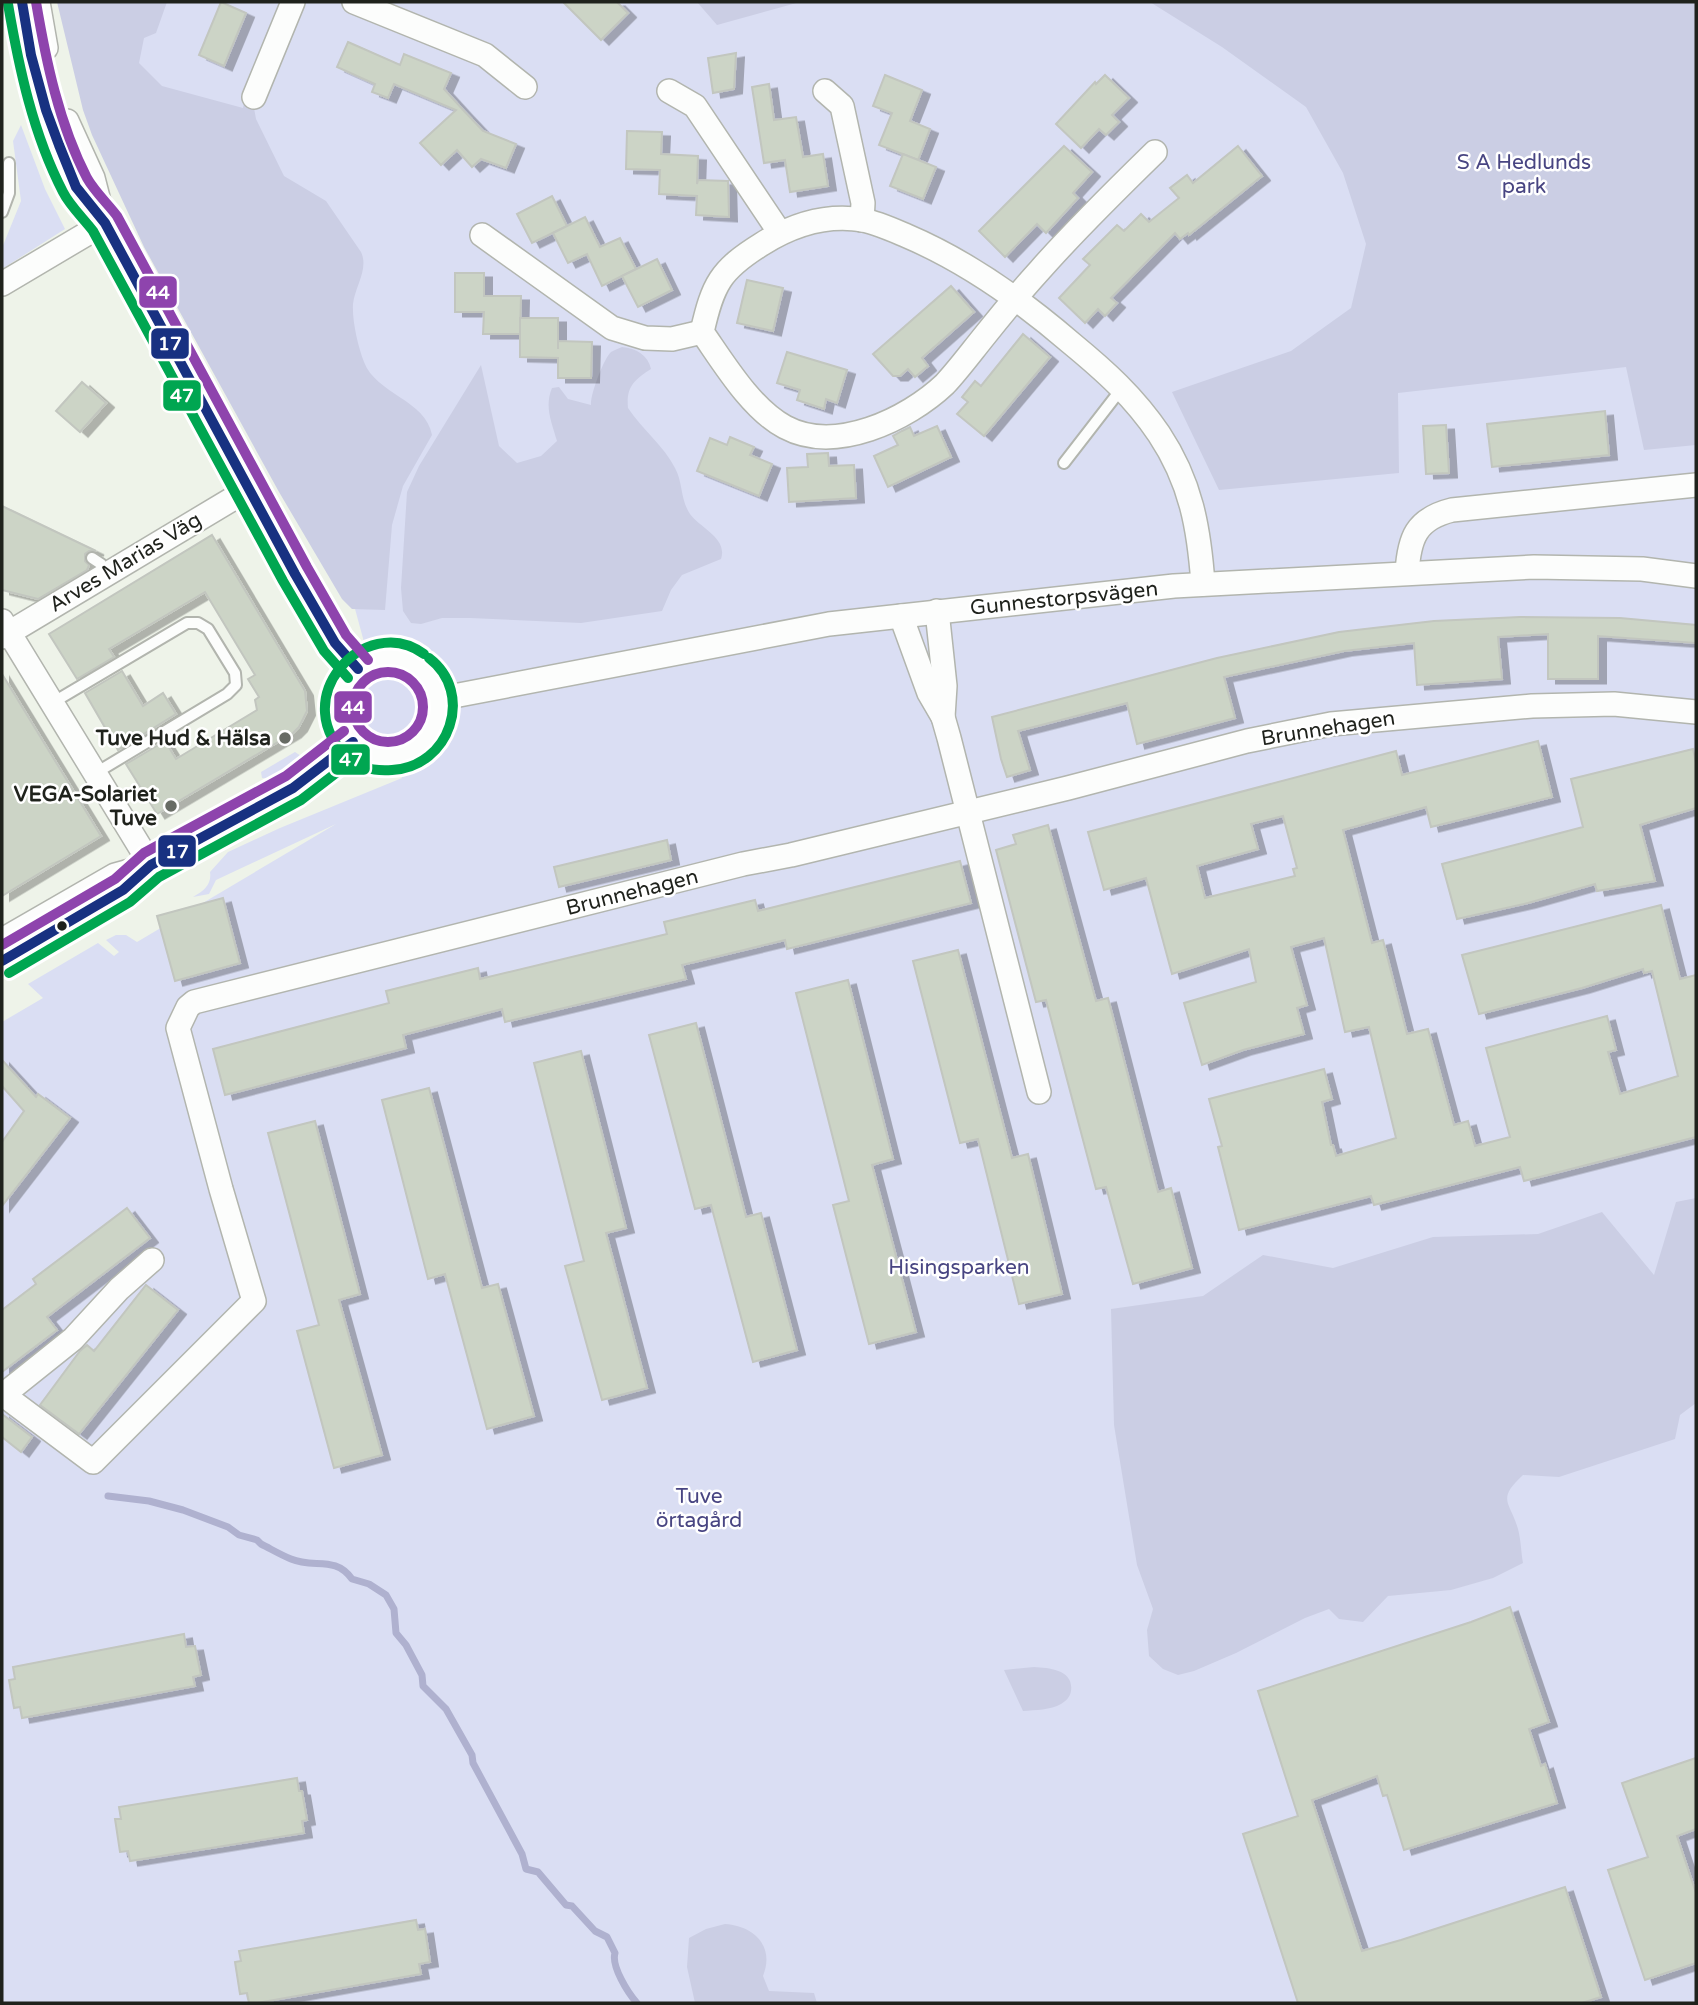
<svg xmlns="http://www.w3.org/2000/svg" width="1698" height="2005" font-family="'Varela Round',sans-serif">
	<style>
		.green { fill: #dadef3 }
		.forest { fill: #cbcee4 }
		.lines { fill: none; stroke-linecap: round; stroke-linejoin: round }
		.stream { stroke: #afb1cf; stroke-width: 7 }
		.building { fill: #ccd4c6; stroke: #c2c6bf; stroke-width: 2; fill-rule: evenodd; filter: url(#shadow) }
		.lane-casing { stroke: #b2b5ae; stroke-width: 14 }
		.street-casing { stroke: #b2b5ae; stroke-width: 26 }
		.lane { stroke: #fcfdfc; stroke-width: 10 }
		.street { stroke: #fcfdfc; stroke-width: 23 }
		.bus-1-casing { stroke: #fff; stroke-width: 16 }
		.bus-2-casing { stroke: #fff; stroke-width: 16 }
		.bus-3-casing { stroke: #fff; stroke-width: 16 }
		.bus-1 { stroke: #183181; stroke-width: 10 }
		.bus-2 { stroke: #00a651; stroke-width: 10 }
		.bus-3 { stroke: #8e44ad; stroke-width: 10 }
		.poi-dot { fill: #676b64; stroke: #fff; stroke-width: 2.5 }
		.bus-dot { fill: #1f221c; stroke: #fff; stroke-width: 2.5 }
		.labels { text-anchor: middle; stroke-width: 5; stroke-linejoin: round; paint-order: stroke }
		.park-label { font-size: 21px; fill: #484582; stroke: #fff }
		.street-label { font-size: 21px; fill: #1f221c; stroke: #fff }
		.poi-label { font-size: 21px; font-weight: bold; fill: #1f221c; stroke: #fff; text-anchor: end }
		.line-badge { stroke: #fff; stroke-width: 2.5 }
		.badge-label { font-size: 19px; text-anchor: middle; font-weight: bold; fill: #fff }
	</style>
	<defs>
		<filter id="shadow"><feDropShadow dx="8" dy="4.5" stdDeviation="0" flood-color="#0004"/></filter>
	</defs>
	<rect width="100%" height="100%" fill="#eef3e9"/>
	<g class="green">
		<path d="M 5,2 L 11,2 L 64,180 L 54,190 C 24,130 16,67 5,2 Z"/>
		<path d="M 74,2 L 1696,2 L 1696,2003 L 2,2003 L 2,1022 L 43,998 L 28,984 L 98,943 L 114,956 L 119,952 L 106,940 L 116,935 L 126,935 L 137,942 L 336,824 L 216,880 L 209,894 L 193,897 C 204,891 212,884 210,872 L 228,852 L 280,828 L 402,778 L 391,740 C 355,735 346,702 374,679 L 351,594 Z"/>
		<path d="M 21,125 L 45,189 L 65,229 L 2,269 L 2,248 L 21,201 L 13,141 Z"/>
		<path d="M 295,752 L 304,758 L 273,779 L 262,778 L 261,772 Z"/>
	</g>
	<g class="forest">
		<path d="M 57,2 L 167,2 L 156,33 L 144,38 L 139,63 L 162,86 L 243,108 L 244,103 L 250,104 L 254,108 L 256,119 L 284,176 L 326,201 L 361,252 C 369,269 355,286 353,304 C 352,321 358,346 364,362 C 376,394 426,400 432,435 L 403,486 L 392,525 L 385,610 L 352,609 L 342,599 L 279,492 L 144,247 L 92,135 L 83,110 Z"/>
		<path d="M 697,2 L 800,2 L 717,25 Z"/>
		<path d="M 1150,2 L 1696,2 L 1696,445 L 1644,450 L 1626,367 L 1398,393 L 1399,473 L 1219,490 L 1172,392 L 1291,351 L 1351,308 L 1366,244 L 1343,173 L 1306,107 L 1222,47 Z"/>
		<path d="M 622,347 C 636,348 648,355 651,369 C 634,380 626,387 628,408 C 642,429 664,446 675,468 C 683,482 680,499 690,514 C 700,528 728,538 721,559 L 682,575 L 671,590 L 662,611 L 581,623 L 470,618 L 442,618 L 421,624 L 411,623 L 403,611 L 401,588 L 407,492 L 419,466 L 481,365 L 499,446 L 517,463 L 541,456 L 557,441 C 552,423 544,407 552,388 L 559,387 L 568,399 L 591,405 C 590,395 604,358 611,352 C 614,350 618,349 622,347 Z"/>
		<path d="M 1696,1198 L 1696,1403 L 1680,1415 L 1675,1439 L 1559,1477 L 1523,1475 C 1496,1500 1510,1501 1518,1529 C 1521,1540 1521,1552 1523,1563 L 1493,1578 L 1451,1590 L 1388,1596 L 1363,1622 L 1339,1619 L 1329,1609 L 1305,1618 L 1236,1653 L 1194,1671 L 1178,1675 L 1163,1669 L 1149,1656 L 1147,1630 L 1153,1609 L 1137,1565 L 1114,1425 L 1111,1309 L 1203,1296 L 1263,1255 L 1333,1268 L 1433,1237 L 1538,1234 L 1602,1212 L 1654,1275 L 1676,1202 Z"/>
		<path d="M 1034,1667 C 1050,1668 1074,1670 1071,1691 C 1070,1697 1066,1701 1061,1704 C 1051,1710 1035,1710 1023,1711 L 1004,1670 Z"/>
		<path d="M 725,1924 C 754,1926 775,1946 763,1976 L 769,1991 L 814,1993 L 817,2003 L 695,2003 L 687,1967 L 689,1938 L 706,1929 Z"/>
	</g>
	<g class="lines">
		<path class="stream" d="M 108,1496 L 149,1501 L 183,1510 L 228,1527 L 239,1535 L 257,1540 L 261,1544 C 271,1549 281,1555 291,1559 C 314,1569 335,1555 352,1579 L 369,1584 L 386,1595 L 394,1609 L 396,1633 L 406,1645 L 422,1675 L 423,1686 L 446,1709 L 472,1755 L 473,1763 L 522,1854 L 526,1869 L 538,1872 L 566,1905 L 572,1906 L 595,1931 L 607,1937 L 615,1953 C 611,1966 628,1993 637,2003"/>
	</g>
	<g class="building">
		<path d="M 221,2 L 246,13 L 224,66 L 199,55 Z"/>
		<path d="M 563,2 L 617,2 L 628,13 L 601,40 Z"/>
		<path d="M 348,42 L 400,65 L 404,54 L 451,73 L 444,89 L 465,112 L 483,131 L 516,144 L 506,168 L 481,159 L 472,167 L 457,150 L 441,165 L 420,143 L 456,110 L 394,84 L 388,98 L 372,92 L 375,84 L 337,67 Z"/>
		<path d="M 736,53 L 734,89 L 713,93 L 708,58 Z"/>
		<path d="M 885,75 L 922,90 L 910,121 L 930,129 L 918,160 L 879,145 L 892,113 L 873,106 Z"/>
		<path d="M 1105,75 L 1129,98 L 1112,115 L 1119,122 L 1106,135 L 1099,129 L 1081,148 L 1056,124 L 1095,82 L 1096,84 Z"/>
		<path d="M 769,84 L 774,120 L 796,117 L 803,157 L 823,154 L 828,186 L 790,192 L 785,160 L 764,163 L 752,87 Z"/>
		<path d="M 627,131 L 662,132 L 661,154 L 698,156 L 697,184 L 698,180 L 728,181 L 729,217 L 696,215 L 697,196 L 659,194 L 660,170 L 626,169 Z"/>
		<path d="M 1064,146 L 1092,172 L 1073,193 L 1078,198 L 1046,233 L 1037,224 L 1005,257 L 979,231 Z"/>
		<path d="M 1238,146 L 1262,176 L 1189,235 L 1188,233 L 1180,239 L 1175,233 L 1111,298 L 1117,303 L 1105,316 L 1098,309 L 1085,323 L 1059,298 L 1090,265 L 1083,259 L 1117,225 L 1124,231 L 1141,214 L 1149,222 L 1179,198 L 1170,188 L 1187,175 L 1193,183 Z"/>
		<path d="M 903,154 L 936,167 L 923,199 L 890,186 Z"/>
		<path d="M 552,196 L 567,226 L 532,243 L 517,214 Z"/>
		<path d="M 585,217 L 600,247 L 620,238 L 636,269 L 602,286 L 587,254 L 568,263 L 553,233 Z"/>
		<path d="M 657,259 L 672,290 L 638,307 L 622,276 Z"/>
		<path d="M 455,273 L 484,273 L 484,296 L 521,296 L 520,334 L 483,334 L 484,312 L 455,312 Z"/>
		<path d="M 747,280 L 783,288 L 773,331 L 737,323 Z"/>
		<path d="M 951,286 L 974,312 L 922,358 L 928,366 L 915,377 L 908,369 L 900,376 L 893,376 L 873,354 Z"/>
		<path d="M 520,318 L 558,318 L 558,349 L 558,341 L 592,342 L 591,378 L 558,378 L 558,358 L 520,357 Z"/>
		<path d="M 1023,334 L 1050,357 L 984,436 L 957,414 L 968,402 L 962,397 L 975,381 L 981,386 Z"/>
		<path d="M 787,352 L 847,370 L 837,403 L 826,399 L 824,409 L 797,400 L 800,390 L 777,383 Z"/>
		<path d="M 82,382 L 106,403 L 80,432 L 56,411 Z"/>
		<path d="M 1605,411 L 1609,455 L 1492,467 L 1487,424 Z"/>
		<path d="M 1446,425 L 1449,473 L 1426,474 L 1423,426 Z"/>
		<path d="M 937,426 L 951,457 L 888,487 L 874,456 L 898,445 L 893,436 L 902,431 L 910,427 L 914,436 Z"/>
		<path d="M 730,437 L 754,447 L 750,455 L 772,464 L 759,496 L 697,471 L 710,438 L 727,445 Z"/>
		<path d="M 828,453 L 829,466 L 854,465 L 856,498 L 789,502 L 787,468 L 808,467 L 807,454 Z"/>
		<path d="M 2,506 L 96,551 L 89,551 L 85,554 L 85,561 L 89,565 L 87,570 L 38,599 L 2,590 Z"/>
		<path d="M 212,535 L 305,691 L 307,711 L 299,727 L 293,733 L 157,814 L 126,764 L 165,741 L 176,759 L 257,710 L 255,700 L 259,697 L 248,679 L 255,675 L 205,592 L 109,649 L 114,657 L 77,679 L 49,634 Z"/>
		<path d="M 1520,617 L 1620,618 L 1696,625 L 1696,643 L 1598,636 L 1598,679 L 1548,679 L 1548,634 L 1498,637 L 1502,679 L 1417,685 L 1414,643 L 1344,651 L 1224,677 L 1235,718 L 1137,744 L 1127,703 L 1018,731 L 1030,770 L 1007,777 L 1001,759 L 992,717 L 1217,658 L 1339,632 L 1434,621 Z"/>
		<path d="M 122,671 L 143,706 L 163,693 L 176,714 L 118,750 L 85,693 Z"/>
		<path d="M 2,674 L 101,836 L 2,896 Z"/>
		<path d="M 1538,741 L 1552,797 L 1431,827 L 1426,807 L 1343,830 L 1372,943 L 1383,940 L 1407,1034 L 1428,1029 L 1454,1125 L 1468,1121 L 1475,1146 L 1510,1137 L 1486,1048 L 1607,1016 L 1616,1050 L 1608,1052 L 1620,1094 L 1678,1076 L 1652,971 L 1644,973 L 1643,969 L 1582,988 L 1479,1014 L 1462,955 L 1661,905 L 1680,979 L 1696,975 L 1696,1137 L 1524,1181 L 1520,1167 L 1374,1205 L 1371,1196 L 1239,1230 L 1218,1147 L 1222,1146 L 1209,1099 L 1324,1069 L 1332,1099 L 1322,1102 L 1331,1145 L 1333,1145 L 1336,1156 L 1396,1138 L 1369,1027 L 1345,1032 L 1324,938 L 1291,947 L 1307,1005 L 1297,1008 L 1304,1034 L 1243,1050 L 1202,1065 L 1184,1003 L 1256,982 L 1249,949 L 1172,974 L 1146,878 L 1104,890 L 1088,832 L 1396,751 L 1402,775 ZM 1283,816 L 1297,868 L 1293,869 L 1295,876 L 1205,898 L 1197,866 L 1258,849 L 1251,824 Z"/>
		<path d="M 1693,749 L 1696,763 L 1696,808 L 1640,825 L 1655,881 L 1597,891 L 1595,884 L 1528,903 L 1457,919 L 1442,864 L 1583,827 L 1571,779 Z"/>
		<path d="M 1048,825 L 1096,1001 L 1108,998 L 1158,1192 L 1171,1188 L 1192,1268 L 1133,1284 L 1106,1187 L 1096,1189 L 1046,1000 L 1036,1002 L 996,850 L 1016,844 L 1013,835 Z"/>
		<path d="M 667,840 L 671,860 L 559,887 L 554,867 Z"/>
		<path d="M 960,861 L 971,903 L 787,949 L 785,940 L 682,965 L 686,979 L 505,1022 L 502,1009 L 403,1035 L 406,1048 L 225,1095 L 213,1049 L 389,1003 L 386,991 L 478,968 L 480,979 L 667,934 L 664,922 L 755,900 L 758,911 Z"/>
		<path d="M 223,898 L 240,963 L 175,981 L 157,916 Z"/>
		<path d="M 958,950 L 1012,1158 L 1028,1154 L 1062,1294 L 1019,1304 L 978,1139 L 960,1143 L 913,961 Z"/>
		<path d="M 848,980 L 893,1159 L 872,1165 L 916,1332 L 869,1344 L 833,1205 L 849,1201 L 796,993 Z"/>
		<path d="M 696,1023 L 746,1217 L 761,1213 L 797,1350 L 753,1362 L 711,1205 L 695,1209 L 649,1035 Z"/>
		<path d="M 581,1051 L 626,1228 L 606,1233 L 647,1388 L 602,1400 L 565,1266 L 584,1261 L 534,1063 Z"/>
		<path d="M 2,1060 L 36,1097 L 38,1094 L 70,1118 L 2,1206 L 2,1142 L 24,1111 L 2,1086 Z"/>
		<path d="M 429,1088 L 482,1288 L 498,1284 L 534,1416 L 487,1429 L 445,1274 L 428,1279 L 382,1100 Z"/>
		<path d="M 315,1121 L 360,1294 L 339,1300 L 382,1455 L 334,1468 L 297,1331 L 319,1325 L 268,1133 Z"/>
		<path d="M 127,1208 L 150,1238 L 47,1317 L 57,1330 L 2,1372 L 2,1310 L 36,1284 L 33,1279 Z"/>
		<path d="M 146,1285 L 178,1310 L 79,1434 L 40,1405 L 80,1351 L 87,1345 L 94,1351 Z"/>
		<path d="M 2,1414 L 32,1437 L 21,1452 L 2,1437 Z"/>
		<path d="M 1510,1607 L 1549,1722 L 1529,1729 L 1541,1766 L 1545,1764 L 1557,1803 L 1404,1850 L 1387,1795 L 1383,1796 L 1377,1776 L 1312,1800 L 1362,1951 L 1401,1940 L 1565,1887 L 1601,1997 L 1582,2003 L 1298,2003 L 1243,1834 L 1298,1816 L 1258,1691 L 1471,1622 Z"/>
		<path d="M 184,1634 L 186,1647 L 195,1646 L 201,1675 L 193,1677 L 195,1686 L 22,1718 L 20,1707 L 14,1708 L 9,1680 L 15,1679 L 13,1667 Z"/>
		<path d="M 1696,1758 L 1696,1829 L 1677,1836 L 1696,1893 L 1696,1963 L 1645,1980 L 1608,1870 L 1648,1857 L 1622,1783 Z"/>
		<path d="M 297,1778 L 299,1791 L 302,1791 L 307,1820 L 302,1821 L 304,1833 L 130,1861 L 128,1851 L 120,1852 L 115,1819 L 121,1819 L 119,1807 Z"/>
		<path d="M 416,1920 L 418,1930 L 425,1929 L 430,1962 L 419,1964 L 421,1974 L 257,2003 L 249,2003 L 247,1993 L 240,1994 L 235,1962 L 241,1961 L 239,1951 Z"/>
	</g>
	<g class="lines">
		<defs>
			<g id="lane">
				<path d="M 2,212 L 9,193 L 9,163"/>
				<path d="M 1064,463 L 1122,388"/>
				<path d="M 92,558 L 101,564 L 107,573"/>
				<path d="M 52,703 L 187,623 L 198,623 L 208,629 L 235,673 L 236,685 L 227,694 L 94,774"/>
			</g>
			<g id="street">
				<path d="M 22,2 L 31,55 L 46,110 L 59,145 L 76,187 L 105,223 L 295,574 L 335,643 L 358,669"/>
				<path d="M 38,2 L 46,48"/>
				<path d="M 354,2 L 485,55 L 525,87"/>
				<path d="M 669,91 L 695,106 L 780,233"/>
				<path d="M 825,91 L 842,106 L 863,203 L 862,220"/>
				<path d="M 254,97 L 293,2"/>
				<path d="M 67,121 L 93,178 L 102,213"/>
				<path d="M 1155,152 C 1116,190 1076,229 1040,270 C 1020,292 1001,315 982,339 C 970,354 958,370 945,384 C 907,420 835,454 785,427 C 751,409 723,362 702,332 C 713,284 720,270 762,244 C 792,225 827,214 863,220 C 878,223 893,230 907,236 C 968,262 1021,300 1071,343 C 1105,371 1134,397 1159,434 C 1191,482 1199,528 1203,584"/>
				<path d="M 482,235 L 612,328 L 645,338 L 672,339 L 702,332"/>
				<path d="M 2,284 L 105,223"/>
				<path d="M 1407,573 C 1409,538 1416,519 1452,510 L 1696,485"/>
				<path d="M 937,611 L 945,686 L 943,717"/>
				<path d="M 901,616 L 929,693 L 943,717 L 949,738 L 1039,1092"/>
				<path d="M 2,621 L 151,865"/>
				<path d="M 2,637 L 249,489"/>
				<circle cx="389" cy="707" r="50"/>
				<path d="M 438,699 L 829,624 L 1174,586 L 1534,567 L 1642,569 L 1696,576"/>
				<path d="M 2,940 L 115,875 L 151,865 L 293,788 L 314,774 L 353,742"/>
				<path d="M 2,961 L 123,890 L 148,867"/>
				<path d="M 2,1394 L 93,1462 L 254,1301 L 221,1189 L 178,1028 L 188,1007 L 194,1002 L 743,864 L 791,855 L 1068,788 L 1247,741 L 1331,724 L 1532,706 L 1614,704 L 1696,712"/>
				<path d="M 3,1395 L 73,1339 L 119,1289 L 152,1260"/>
			</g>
		</defs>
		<use href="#lane" class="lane-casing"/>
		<use href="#street" class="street-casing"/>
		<use href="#lane" class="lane"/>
		<use href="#street" class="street"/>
		<defs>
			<g id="bus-1">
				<path d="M 22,2 L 31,55 L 46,110 L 59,145 L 76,187 L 105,223 L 295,574 L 335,643 L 358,669"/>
				<path d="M 2,961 L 123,890 L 151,865 L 293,788 L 353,742"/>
			</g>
			<g id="bus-2">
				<path d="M 8,4 C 19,68 33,134 63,192 C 70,206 84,219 93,231 L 283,581 L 324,651 L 348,678"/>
				<path d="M 424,654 C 365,610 282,702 351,760 C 362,769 378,771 392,770 C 450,767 475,693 429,658"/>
				<path d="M 9,973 L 130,902 L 159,877 L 301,800 L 362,753"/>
			</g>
			<g id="bus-3">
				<path d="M 36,2 C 46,61 59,124 87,178 C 95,192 108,204 117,216 L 307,567 L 346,635 L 368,660"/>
				<circle cx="388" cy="707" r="35"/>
				<path d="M 2,945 L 115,879 L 144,853 L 286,776 L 344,731"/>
			</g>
		</defs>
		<use href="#bus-1" class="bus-1-casing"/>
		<use href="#bus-2" class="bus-2-casing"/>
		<use href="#bus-3" class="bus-3-casing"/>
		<use href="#bus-1" class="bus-1"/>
		<use href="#bus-2" class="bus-2"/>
		<use href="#bus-3" class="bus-3"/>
	</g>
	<g class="poi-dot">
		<circle cx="285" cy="738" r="7"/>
		<circle cx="171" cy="806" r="7"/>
	</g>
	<circle class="bus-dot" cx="62" cy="926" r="6"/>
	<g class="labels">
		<g class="park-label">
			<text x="1524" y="169">S A Hedlunds<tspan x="1524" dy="24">park</tspan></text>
			<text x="959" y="1274">Hisingsparken</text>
			<text x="699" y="1503">Tuve<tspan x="699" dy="24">örtagård</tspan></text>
		</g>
		<g class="street-label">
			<text transform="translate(125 562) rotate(-31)" y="7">Arves Marias Väg</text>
			<text transform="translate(1064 598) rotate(-6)" y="7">Gunnestorpsvägen</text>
			<text transform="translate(1328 728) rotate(-9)" y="7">Brunnehagen</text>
			<text transform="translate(632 892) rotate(-14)" y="7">Brunnehagen</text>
		</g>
		<g class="poi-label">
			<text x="271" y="745">Tuve Hud &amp; Hälsa</text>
			<text x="157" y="801">VEGA-Solariet<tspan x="157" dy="24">Tuve</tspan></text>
		</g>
	</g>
	<g class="line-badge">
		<rect x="138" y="275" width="40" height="34" rx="7" fill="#8e44ad"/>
		<rect x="150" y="327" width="40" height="33" rx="7" fill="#183181"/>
		<rect x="162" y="379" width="40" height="33" rx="7" fill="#00a651"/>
		<rect x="333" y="690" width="40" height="34" rx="7" fill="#8e44ad"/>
		<rect x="330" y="743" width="41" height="33" rx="7" fill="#00a651"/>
		<rect x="157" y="834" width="40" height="34" rx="7" fill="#183181"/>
	</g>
	<g class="badge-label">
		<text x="158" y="299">44</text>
		<text x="170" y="350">17</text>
		<text x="182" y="402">47</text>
		<text x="353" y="714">44</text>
		<text x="351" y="766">47</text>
		<text x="177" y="858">17</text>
	</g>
	<rect width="1698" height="2005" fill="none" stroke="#1f221c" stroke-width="7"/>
</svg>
